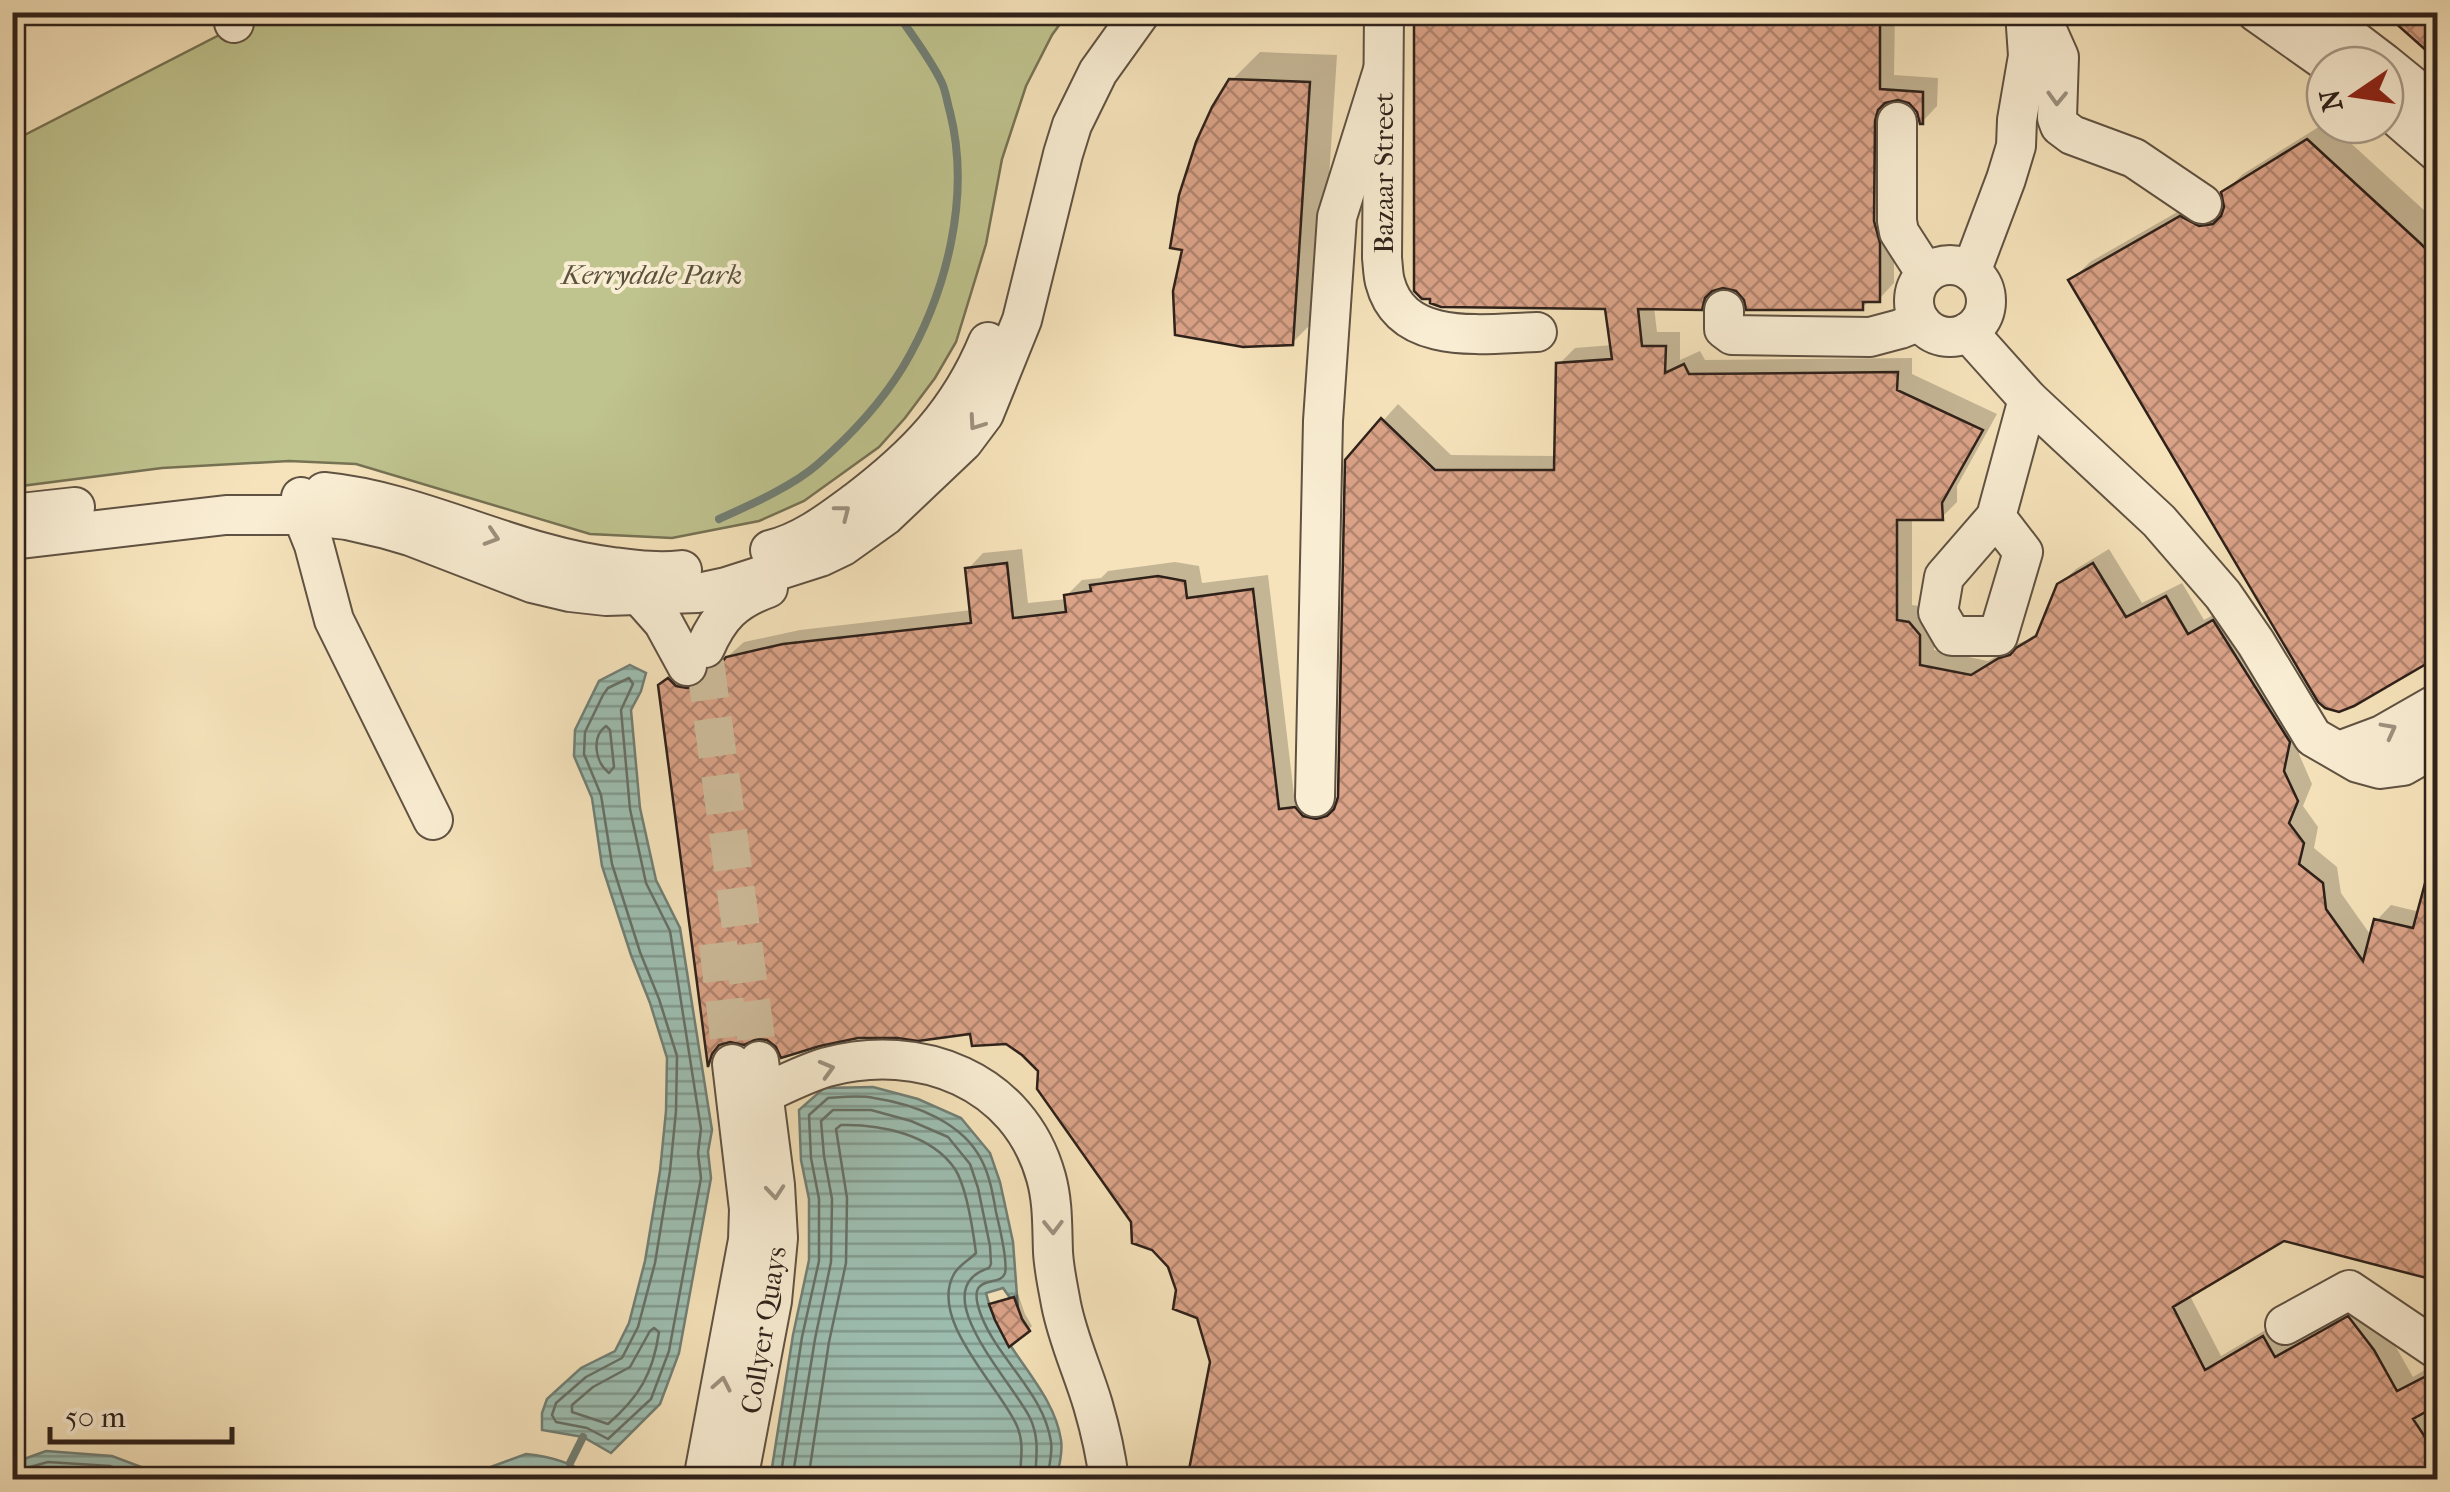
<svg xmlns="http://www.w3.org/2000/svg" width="2450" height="1492" font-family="'IM FELL French Canon',serif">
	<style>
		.green { fill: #bfc38e; stroke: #767254; stroke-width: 2.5 }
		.water { fill: url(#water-rules); stroke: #717f75; stroke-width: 2.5 }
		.shadow { fill: #0003 }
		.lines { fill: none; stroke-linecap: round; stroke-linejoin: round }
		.shore { stroke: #667066; stroke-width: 2.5 }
		.stream { stroke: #717f75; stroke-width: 8 }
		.building { fill: url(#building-cross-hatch); stroke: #2e211a; stroke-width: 2.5 }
		.minor-tunnel { stroke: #cebc9b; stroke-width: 38; stroke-dasharray: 38 19; stroke-linecap: butt }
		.minor-casing { stroke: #605242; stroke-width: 42 }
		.minor { stroke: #f9edd3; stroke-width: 38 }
		.oneway { stroke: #9e9180 }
		.labels { text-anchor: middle; stroke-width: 8; stroke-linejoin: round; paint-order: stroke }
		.street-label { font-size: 28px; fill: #2e211a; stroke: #f9edd3 }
		.park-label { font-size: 28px; font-style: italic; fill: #5a523d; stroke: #f9edd3 }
	</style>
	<defs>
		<pattern id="water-rules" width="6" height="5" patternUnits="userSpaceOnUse" patternTransform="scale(2.5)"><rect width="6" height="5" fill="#9dbeb1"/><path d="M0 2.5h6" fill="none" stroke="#809a8f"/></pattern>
		<pattern id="building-cross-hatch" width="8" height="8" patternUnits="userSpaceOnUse" patternTransform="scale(2.5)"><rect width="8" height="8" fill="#daa287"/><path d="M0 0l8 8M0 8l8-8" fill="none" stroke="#b1846e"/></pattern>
	</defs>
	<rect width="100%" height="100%" fill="#f6e3bb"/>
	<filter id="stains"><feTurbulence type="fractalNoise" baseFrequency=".002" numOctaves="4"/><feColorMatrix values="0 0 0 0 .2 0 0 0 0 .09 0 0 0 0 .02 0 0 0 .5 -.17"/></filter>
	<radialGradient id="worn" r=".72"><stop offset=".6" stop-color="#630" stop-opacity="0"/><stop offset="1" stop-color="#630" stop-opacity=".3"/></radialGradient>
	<path class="green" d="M 262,13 L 1068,13 L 1052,35 L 1026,86 L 1002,159 L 986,244 L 956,342 L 935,378 L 905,418 L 879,447 L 804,501 L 759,521 L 672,538 L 590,534 L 356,464 L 289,461 L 162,468 L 13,487 L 13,141 Z"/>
	<g class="water">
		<path d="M 630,665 L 646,673 L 641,691 L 631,710 L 640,808 L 656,880 L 680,928 L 712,1130 L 708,1152 L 711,1178 L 679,1353 L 660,1404 L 611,1453 L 583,1437 L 542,1430 L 542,1413 L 547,1399 L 581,1368 L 615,1351 L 629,1323 L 645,1261 L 660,1171 L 666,1111 L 667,1058 L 650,1003 L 631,955 L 602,866 L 592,798 L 574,756 L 575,730 L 599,681 Z"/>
		<path d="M 873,1087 L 918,1099 L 961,1118 L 990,1153 L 1000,1182 L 1013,1242 L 1018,1309 L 1003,1288 L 986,1293 C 999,1349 1053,1386 1061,1440 C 1063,1452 1059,1468 1056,1479 L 770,1480 L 793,1335 L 809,1260 L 809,1199 L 801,1160 L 799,1110 L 824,1088 Z"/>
		<path d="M 46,1451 L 112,1456 L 173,1479 L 13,1479 L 13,1463 Z"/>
		<path d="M 526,1454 C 553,1457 573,1463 595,1479 L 458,1479 Z"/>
	</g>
	<g class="shadow">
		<path d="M 1417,12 L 1895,12 L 1894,75 L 1938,78 L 1937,106 L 1922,122 L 1919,110 L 1910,101 L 1891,99 L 1889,104 L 1889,204 L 1894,227 L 1894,283 L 1879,299 L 1871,299 L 1862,308 L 1718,287 L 1716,291 L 1701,307 L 1654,307 L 1657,332 L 1680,332 L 1680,360 L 1700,351 L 1705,360 L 1912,358 L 1912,374 L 1997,414 L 1957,486 L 1957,502 L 1942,517 L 1912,517 L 1912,605 L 1925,607 L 1935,618 L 1934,650 L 1988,661 L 2017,644 L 2027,640 L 2042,629 L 2059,585 L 2076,569 L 2109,549 L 2142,603 L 2182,583 L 2204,620 L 2229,606 L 2304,725 L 2299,754 L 2312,784 L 2303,806 L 2318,827 L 2314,848 L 2337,867 L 2341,893 L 2372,937 L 2376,921 L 2391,905 L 2420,912 L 2438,844 L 2438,1278 L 2283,1238 L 2189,1294 L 2221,1356 L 2279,1322 L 2291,1343 L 2364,1303 L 2389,1335 L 2413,1377 L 2438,1362 L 2438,1402 L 2430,1406 L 2438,1418 L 2438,1480 L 1173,1480 L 1193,1464 L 1212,1362 L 1199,1316 L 1179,1290 L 1170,1266 L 1134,1222 L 1040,1070 L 1007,1042 L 972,1031 L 861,1036 L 778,1045 L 768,1038 L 725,1041 L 723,1049 L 710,1062 L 660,686 L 676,670 L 702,674 L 710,672 L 744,642 L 800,630 L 972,610 L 968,569 L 983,553 L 1022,549 L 1028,603 L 1067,599 L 1066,596 L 1082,580 L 1101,578 L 1108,571 L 1175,562 L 1199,566 L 1202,583 L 1268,575 L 1294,795 L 1311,793 L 1330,805 L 1339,803 L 1347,461 L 1398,404 L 1451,455 L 1557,456 L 1559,364 L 1575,348 L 1613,345 L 1608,306 Z"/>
		<path d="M 1260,52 L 1337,55 L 1320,315 L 1292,343 L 1231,81 Z"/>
		<path d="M 2325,123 L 2325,125 L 2331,125 L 2438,223 L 2438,654 L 2071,281 L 2090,262 L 2200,199 L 2219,208 L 2227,207 L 2223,193 L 2243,174 Z"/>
		<path d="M 1018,1294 L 1025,1314 L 1032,1326 L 1029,1329 L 992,1304 L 996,1301 Z"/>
	</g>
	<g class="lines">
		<g class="shore">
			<path d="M 629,678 L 633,684 L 621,710 L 630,809 L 646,883 L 670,931 L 701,1129 L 698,1153 L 701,1178 L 669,1351 L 651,1399 L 608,1439 L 587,1428 L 556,1422 L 552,1415 L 556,1403 L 586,1377 L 622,1358 L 638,1327 L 655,1263 L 670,1171 L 676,1111 L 677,1056 L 659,999 L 640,952 L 612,864 L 601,795 L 584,754 L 585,732 L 603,695 L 608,688 Z"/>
			<path d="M 606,726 L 610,730 L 614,767 L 609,773 C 595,762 591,737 606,726 Z"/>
			<path d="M 654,1328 L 659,1332 C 653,1374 639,1397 608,1424 L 572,1412 L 572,1405 L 593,1387 L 630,1367 L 650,1331 Z"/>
			<path d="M 12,1472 L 48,1462 L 110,1466 L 145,1480"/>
			<path d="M 780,1480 L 802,1337 L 819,1261 L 819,1199 L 811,1158 L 809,1115 L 828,1098 C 843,1097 859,1095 874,1098 C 914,1104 963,1122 982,1161 C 990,1177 993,1195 996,1212 C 999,1225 1008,1260 1005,1273 C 1000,1289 964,1270 981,1315 C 998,1360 1044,1393 1051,1442 C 1053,1453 1048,1467 1048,1480"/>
			<path d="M 792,1480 L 815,1339 L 831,1262 L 832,1199 L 824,1156 L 821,1121 L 833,1110 L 871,1110 L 911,1121 L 948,1137 L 970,1164 L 978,1188 L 990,1246 L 991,1264 L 989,1268 C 921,1289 1015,1385 1030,1418 C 1040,1439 1036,1457 1035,1480"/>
			<path d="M 808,1480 L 829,1342 L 846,1263 L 847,1198 L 836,1129 L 841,1125 C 880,1124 931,1134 955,1169 C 967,1188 973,1230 976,1253 C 969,1260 959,1265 954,1274 C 928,1320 1000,1387 1017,1426 C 1025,1445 1020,1460 1020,1480"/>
		</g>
		<g class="stream">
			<path d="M 719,519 C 750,505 793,486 818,464 C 850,436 881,403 903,367 C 947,293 971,196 950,112 C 947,102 946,92 942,83 C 930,58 912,35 896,12"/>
			<path d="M 570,1463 L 583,1437"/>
		</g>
	</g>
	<g class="building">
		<path d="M 1414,12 L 1880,12 L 1880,89 L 1923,92 L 1923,124 L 1920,124 L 1917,112 L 1909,103 L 1898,100 L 1885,103 L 1878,110 L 1875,121 L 1874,221 L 1880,243 L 1880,302 L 1863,302 L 1863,310 L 1746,310 L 1744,300 L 1736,291 L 1723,288 L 1712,291 L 1705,298 L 1702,310 L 1638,309 L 1642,346 L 1666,346 L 1665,373 L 1684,364 L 1689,374 L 1898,372 L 1897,390 L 1983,430 L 1942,503 L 1943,520 L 1897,520 L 1897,620 L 1909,622 L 1920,635 L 1920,665 L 1971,675 L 1999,658 L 2010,655 L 2016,648 L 2036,636 L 2057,584 L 2093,563 L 2126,617 L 2166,596 L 2188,634 L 2213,620 L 2290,742 L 2284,771 L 2298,801 L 2289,823 L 2304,843 L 2299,864 L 2323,883 L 2326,909 L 2363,961 L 2374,919 L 2413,928 L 2431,861 L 2438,862 L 2438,1281 L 2284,1241 L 2173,1307 L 2205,1370 L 2263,1336 L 2275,1357 L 2348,1316 L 2374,1350 L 2397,1391 L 2434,1372 L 2438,1372 L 2438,1405 L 2413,1419 L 2431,1446 L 2438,1444 L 2438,1480 L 1187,1480 L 1210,1362 L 1197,1318 L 1173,1309 L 1176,1290 L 1168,1267 L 1152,1250 L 1132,1243 L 1131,1222 L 1037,1089 L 1038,1071 L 1022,1055 L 1006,1044 L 972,1046 L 970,1034 L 918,1041 L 897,1038 L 858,1038 L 820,1046 L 781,1058 L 776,1047 L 767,1040 L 757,1039 L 744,1045 L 730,1042 L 719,1045 L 712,1054 L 708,1067 L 658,685 L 668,678 L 676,686 L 687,688 L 699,685 L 706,678 L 709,670 L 719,666 L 726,657 L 783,644 L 971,623 L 965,568 L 1007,563 L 1013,618 L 1066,612 L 1064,595 L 1091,591 L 1090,585 L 1158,576 L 1185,581 L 1187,598 L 1253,589 L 1279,809 L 1295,807 L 1303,816 L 1316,819 L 1327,816 L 1334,809 L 1338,797 L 1345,460 L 1381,418 L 1435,470 L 1554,470 L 1556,363 L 1612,359 L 1605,309 L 1441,307 L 1430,303 L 1430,299 L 1422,299 L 1414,291 Z"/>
		<path d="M 2383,12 L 2438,12 L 2438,61 Z"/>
		<path d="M 1229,79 L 1310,82 L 1293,345 L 1243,347 L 1175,335 L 1173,291 L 1182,250 L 1170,248 L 1179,195 L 1196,142 L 1212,107 Z"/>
		<path d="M 2307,139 L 2420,243 L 2438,261 L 2438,657 L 2354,706 L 2339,712 L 2325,708 L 2318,702 L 2068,280 L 2180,216 L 2199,226 L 2213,224 L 2221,216 L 2224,207 L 2221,192 Z"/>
		<path d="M 1014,1297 L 1022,1319 L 1030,1331 L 1009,1347 L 995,1320 L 989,1304 Z"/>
	</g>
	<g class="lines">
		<g class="minor-tunnel">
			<path d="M 705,662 L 759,1061"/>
			<path d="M 718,943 L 732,1064"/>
		</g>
		<defs>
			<g id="minor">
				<path d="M 233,12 L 234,23"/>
				<path d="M 1384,12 L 1382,258 C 1383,266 1383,275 1385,282 C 1402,348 1487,333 1537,332"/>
				<path d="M 2256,12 L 2331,65"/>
				<path d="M 2317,12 L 2384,63 L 2438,107"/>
				<path d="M 2043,21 L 2059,57 L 2057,118 L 2060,126 L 2072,135 L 2134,158 L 2202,204"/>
				<path d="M 2385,107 L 2438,153"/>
				<path d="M 1897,122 L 1897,221 L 1899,232 L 1926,274"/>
				<circle cx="1950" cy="301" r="36"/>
				<path d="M 1971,272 L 2006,179 L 2016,146 L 2017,120 L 2028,56 L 2025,12"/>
				<path d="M 1724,310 L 1724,329 L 1732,335 L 1870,337 L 1900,329 L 1920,321"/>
				<path d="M 1968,332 L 2028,399 L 2159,521 L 2223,595 L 2256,643 L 2313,737 L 2358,763 L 2380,769 L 2403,766 L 2438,746"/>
				<path d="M 324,492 C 424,502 513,555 613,567 C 637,570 659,573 682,570"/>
				<path d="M 301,497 L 302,515 L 314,545 L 334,620 L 433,820"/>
				<path d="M 12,514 L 75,507"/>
				<path d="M 1996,517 L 1944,577 L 1938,612 L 1952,636 L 1998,636 L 2023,552 L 1996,517 L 2028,399"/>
				<path d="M 12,540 L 226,515 L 302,515 L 347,520 L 386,529 L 410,536 L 532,583 L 570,592 L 606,596 L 698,593 L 726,587 L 820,557 L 843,546 L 885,516 L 963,442 L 984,414 L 1022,320 L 1063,154 L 1072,125 L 1098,72 L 1141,12"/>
				<path d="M 770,550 C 803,542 830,521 857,501 C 916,456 959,412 988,342"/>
				<path d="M 640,596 L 663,622 L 687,666"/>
				<path d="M 705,648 C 719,616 734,600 768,588"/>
				<path d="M 2339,751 L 2382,735 L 2438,703"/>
				<path d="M 1315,797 L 1323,421 L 1337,217 L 1383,70"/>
				<path d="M 737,1105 C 767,1094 796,1076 827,1067 C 920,1042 1019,1080 1046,1177 C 1053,1202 1052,1226 1053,1252 C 1054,1270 1058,1287 1061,1304 C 1068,1340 1083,1371 1093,1405 C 1100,1429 1106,1455 1109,1480"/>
				<path d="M 2285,1325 L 2349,1290 L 2438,1350"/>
				<path d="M 703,1480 L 748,1240 L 749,1209 L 732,1064"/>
				<path d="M 738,1480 L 772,1301 L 778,1238 L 775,1185 L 759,1061"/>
			</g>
		</defs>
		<use href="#minor" class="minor-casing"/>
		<use href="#minor" class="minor"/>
	</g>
	<defs><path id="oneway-chevron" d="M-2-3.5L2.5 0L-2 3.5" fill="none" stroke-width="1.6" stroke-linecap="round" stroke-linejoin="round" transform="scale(2.5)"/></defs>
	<g class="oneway">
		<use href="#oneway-chevron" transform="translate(2057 98) rotate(92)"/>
		<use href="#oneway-chevron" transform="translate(976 423) rotate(125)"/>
		<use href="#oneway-chevron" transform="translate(843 512) rotate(-38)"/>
		<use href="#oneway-chevron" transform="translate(492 537) rotate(18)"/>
		<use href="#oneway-chevron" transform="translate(2389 730) rotate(-28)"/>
		<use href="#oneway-chevron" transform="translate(827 1069) rotate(-16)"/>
		<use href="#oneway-chevron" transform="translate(775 1192) rotate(85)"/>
		<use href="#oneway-chevron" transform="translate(1053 1227) rotate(89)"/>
		<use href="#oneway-chevron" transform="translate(722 1384) rotate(-79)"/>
	</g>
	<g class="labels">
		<g class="street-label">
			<text transform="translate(1383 173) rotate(-90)" y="10">Bazaar Street</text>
			<text transform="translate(763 1330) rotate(-81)" y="10">Collyer Quays</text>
		</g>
		<g class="park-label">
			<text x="652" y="284">Kerrydale Park</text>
		</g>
	</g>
	<rect width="2450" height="1492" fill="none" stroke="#f6e3bb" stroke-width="50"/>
	<rect x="15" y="15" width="2420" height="1462" fill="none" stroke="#2e211a" stroke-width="5"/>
	<rect x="25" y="25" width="2400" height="1442" fill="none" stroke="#2e211a" stroke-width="2.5"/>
	<g transform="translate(2355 95) rotate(257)"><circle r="48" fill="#f9edd3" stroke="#a89b89" stroke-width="2.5"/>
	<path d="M0-8L18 38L0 25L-18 38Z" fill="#8f2418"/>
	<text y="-15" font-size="28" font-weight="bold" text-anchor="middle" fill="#2e211a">N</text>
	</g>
	<path d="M50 1427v15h182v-15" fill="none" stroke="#2e211a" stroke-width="5"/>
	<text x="65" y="1427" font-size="30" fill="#2e211a" stroke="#f9edd3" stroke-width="8" paint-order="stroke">50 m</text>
	<rect width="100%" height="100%" filter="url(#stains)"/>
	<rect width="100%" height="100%" fill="url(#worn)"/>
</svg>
